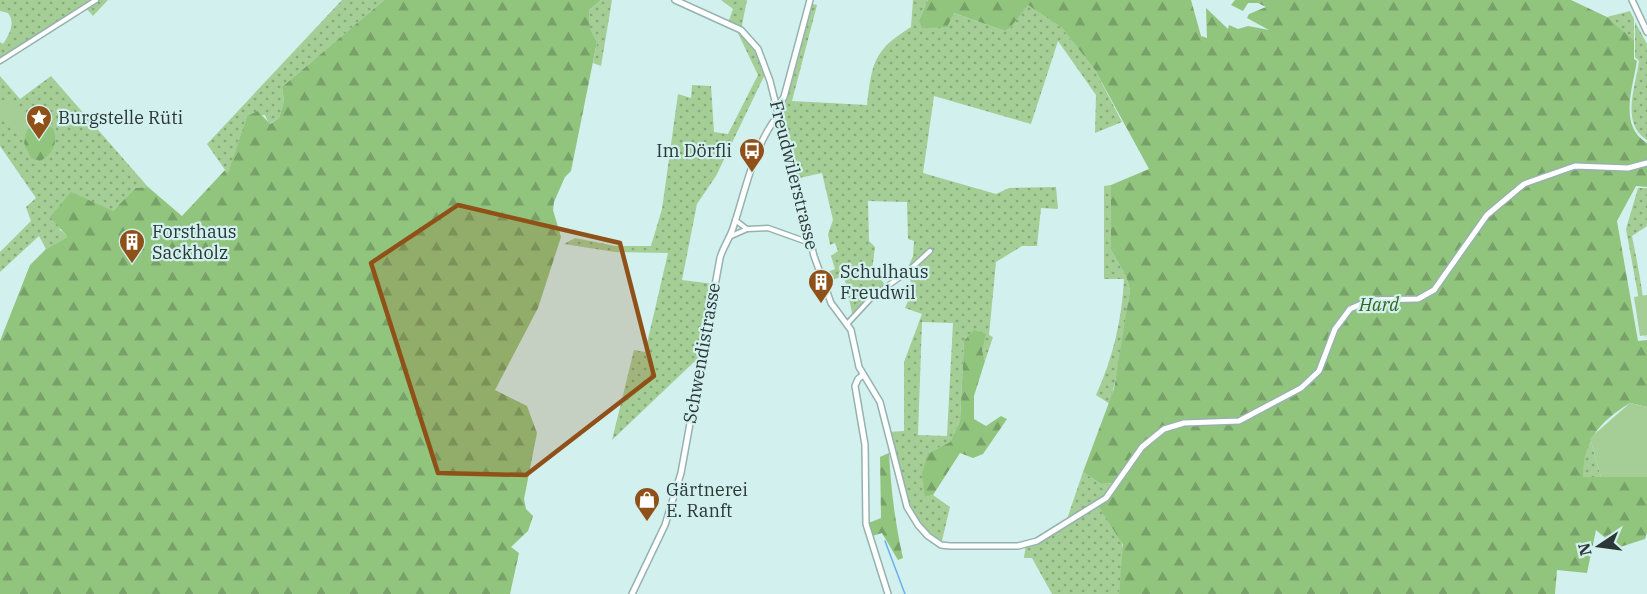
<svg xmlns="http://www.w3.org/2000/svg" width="1647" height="594" font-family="'IBM Plex Serif',serif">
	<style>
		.grass { fill: url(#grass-dots); fill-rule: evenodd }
		.forest { fill: url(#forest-firs) }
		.garden { fill: #a4ce95 }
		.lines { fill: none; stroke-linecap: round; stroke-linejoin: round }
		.stream { stroke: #69b1ec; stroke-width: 1.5 }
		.street-casing { stroke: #95b2b0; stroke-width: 7 }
		.secondary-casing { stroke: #95b2b0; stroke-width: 8 }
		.street { stroke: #fff; stroke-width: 4 }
		.secondary { stroke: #fff; stroke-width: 5 }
		.marked { fill: #905119; fill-opacity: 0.2; stroke: #905119; stroke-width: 4.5; stroke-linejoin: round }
		.labels { text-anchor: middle; stroke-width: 4.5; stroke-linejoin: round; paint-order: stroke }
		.poi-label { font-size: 18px; fill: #2b3636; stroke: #d2f0ee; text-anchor: start }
		.street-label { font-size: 18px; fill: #2b3636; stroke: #d2f0ee }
		.park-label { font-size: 18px; font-style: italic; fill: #34651f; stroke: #d2f0ee }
	</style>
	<defs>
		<pattern id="grass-dots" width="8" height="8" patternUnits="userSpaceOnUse" patternTransform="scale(1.5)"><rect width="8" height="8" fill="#a4ce95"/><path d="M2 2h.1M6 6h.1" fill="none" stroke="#86a87a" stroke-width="1.8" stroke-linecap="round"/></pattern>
		<pattern id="forest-firs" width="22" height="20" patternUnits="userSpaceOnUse" patternTransform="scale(1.5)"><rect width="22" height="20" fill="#91c57e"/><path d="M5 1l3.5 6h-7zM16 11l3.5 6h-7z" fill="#77a168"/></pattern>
	</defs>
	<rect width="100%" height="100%" fill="#d2f0ee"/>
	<g class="grass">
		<path d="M 0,0 L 108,0 L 93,16 L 85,7 L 0,61 L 0,42 L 3,44 C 9,35 16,23 8,13 L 0,11 Z"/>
		<path d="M 342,0 L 384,0 L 282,87 L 284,101 L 279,118 L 269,124 L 265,115 L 247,116 L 228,174 L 207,144 Z"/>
		<path d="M 601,0 L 612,0 L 601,66 L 593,63 L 597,42 L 590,28 L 589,10 Z"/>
		<path d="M 721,0 L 747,0 L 741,30 L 748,37 L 767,70 L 716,176 L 697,204 L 682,280 L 714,284 L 701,359 L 694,362 L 612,440 L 634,350 L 645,352 L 668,253 L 615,252 L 564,244 L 575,238 L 615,246 L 651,246 L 662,209 L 678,94 L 691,98 L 692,85 L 711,86 L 714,132 L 728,134 L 758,75 L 735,27 L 728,23 L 733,9 Z"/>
		<path d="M 913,0 L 928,0 L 919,20 L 954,13 L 1005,31 L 1010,28 L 1027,4 L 1062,28 L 1095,70 L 1122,122 L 1095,133 L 1096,95 L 1058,41 L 1031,124 L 934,96 L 923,173 L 996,194 L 1009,188 L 1056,187 L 1058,209 L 1041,208 L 1037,246 L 1022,246 L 996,262 L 989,335 L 993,337 L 985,361 L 982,350 L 964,341 L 960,421 L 950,442 L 928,453 L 925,497 L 933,495 L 950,507 L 941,545 L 912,518 L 888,432 L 904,431 L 904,362 L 922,314 L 905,308 L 914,287 L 906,273 L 913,256 L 914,241 L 908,239 L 907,202 L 868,201 L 869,241 L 875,247 L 872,271 L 886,285 L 853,317 L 844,276 L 824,283 L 821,275 L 835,269 L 831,256 L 838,251 L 835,243 L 830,245 L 828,234 L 833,220 L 822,173 L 795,179 L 780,115 L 809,3 L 817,5 L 792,101 L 867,105 C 872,62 874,50 911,27 ZM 922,322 L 953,323 L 947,436 L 918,435 Z"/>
		<path d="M 1630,11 L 1634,19 L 1634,40 L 1607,17 Z"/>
		<path d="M 1635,22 L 1647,44 L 1647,140 C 1620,123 1636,86 1639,61 L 1635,57 Z"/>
		<path d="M 0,76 L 20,99 L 51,76 L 148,187 L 135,188 L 113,211 L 59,229 L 69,237 L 46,249 L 39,236 L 0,272 L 0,252 L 31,221 L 26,207 L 36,198 L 0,146 Z"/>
		<path d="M 1111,185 L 1111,250 L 1126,276 L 1130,290 L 1121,355 L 1110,404 L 1096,395 C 1113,358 1122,319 1124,279 L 1104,279 L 1104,186 Z"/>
		<path d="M 1638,188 L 1647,188 L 1647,226 L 1632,236 C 1638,266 1647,311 1646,339 L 1626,229 Z"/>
		<path d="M 1590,438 L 1601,477 L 1583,478 L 1583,456 Z"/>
		<path d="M 1083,472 L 1101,484 L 1117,483 L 1120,538 L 1124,551 L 1119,594 L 1052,594 L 1032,558 L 1024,558 L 1026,544 L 1065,525 Z"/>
	</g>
	<g class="forest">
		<path d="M 384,0 L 601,0 L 589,10 L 590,28 L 597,42 L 571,171 L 565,177 L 554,202 L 553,210 L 561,237 L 538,308 L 495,390 L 527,406 L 537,433 L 524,499 L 526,509 L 533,516 L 528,531 L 511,547 L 519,553 L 510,594 L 0,594 L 0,341 L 30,265 L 46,249 L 68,237 L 50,217 L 71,192 L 113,211 L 135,188 L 148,187 L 182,216 L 225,170 L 228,173 L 247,116 L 258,111 L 270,124 L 279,118 L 284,101 L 282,87 Z"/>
		<path d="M 928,0 L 1191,0 L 1201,36 L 1207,38 L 1206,8 L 1228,29 L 1229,25 L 1238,29 L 1248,26 L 1269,30 L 1247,18 L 1249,14 L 1266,7 L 1258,3 L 1248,3 L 1243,11 L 1231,5 L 1235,0 L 1571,0 L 1607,17 L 1634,40 L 1634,59 L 1637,61 C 1633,87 1618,126 1647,143 L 1647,187 L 1636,186 L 1617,221 L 1638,341 L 1647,340 L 1647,407 L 1630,403 C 1599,422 1583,441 1583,477 L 1647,477 L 1647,533 L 1645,539 L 1617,548 L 1596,530 L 1587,573 L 1557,570 L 1555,594 L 1119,594 L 1123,545 L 1098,505 L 1116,483 L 1101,484 L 1083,472 L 1114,389 L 1130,290 L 1126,276 L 1111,250 L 1111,185 L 1149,169 L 1095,70 L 1062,28 L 1028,5 L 1010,28 L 1005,31 L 954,13 L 947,27 L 922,28 L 919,20 Z"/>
		<path d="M 38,122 L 53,128 C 59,142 52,155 40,161 L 31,158 L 24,143 L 27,130 Z"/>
		<path d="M 974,330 L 986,334 L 982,350 L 985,361 L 974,396 L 974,419 L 986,426 L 1001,416 L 1007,419 L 983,454 L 973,458 L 960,453 L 933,495 L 925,497 L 922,474 L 928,453 L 950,442 L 960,421 L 964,341 Z"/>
		<path d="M 889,453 C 891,489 895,523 903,558 L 898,560 L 882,533 L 869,537 L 866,524 L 881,518 L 880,457 Z"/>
	</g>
	<g class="garden">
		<path d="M 5,99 L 30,123 L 22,132 L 0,111 L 0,104 Z"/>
		<path d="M 1647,295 L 1647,335 L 1640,336 L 1634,297 Z"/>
		<path d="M 1630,403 L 1647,407 L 1647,477 L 1601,477 L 1590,438 Z"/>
	</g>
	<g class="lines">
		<path class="stream" d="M 885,541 L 905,594"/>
		<defs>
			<g id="street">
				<path d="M 0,61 L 96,0"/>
				<path d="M 735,220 L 747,229"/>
				<path d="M 729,237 L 747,229 L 768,228 L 810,243"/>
				<path d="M 848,323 L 873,296 L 906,273 L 930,251"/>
			</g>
			<g id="secondary">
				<path d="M 675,0 L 741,30 L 758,49 L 770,81 L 814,256 L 831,303 L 851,330 L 859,367 L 880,402 L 907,507 L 918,525 L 928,536 L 941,545 L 950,546 L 1018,546 L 1037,541 L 1106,498 L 1142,447 L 1164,429 L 1184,423 L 1239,421 L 1301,388 L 1319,371 L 1335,329 L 1350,309 L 1370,300 L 1418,299 L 1434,290 L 1487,215 L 1524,184 L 1575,166 L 1628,168 L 1647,163"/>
				<path d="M 1632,0 L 1647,32"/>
				<path d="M 777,107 L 784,97 L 810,0"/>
				<path d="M 863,375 L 858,379 L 855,386 L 865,445 L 866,524 L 888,594"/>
				<path d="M 632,594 L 665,525 L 681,473 L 720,258 C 723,247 730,238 733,228 C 746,190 753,146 779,114"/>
			</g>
		</defs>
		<use href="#street" class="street-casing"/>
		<use href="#secondary" class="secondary-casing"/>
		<use href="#street" class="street"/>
		<use href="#secondary" class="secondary"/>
	</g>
	<path class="marked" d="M 458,205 L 620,243 L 654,376 L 526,475 L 438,473 L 371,263 Z"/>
	<defs>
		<symbol id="sight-pin" viewBox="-11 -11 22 30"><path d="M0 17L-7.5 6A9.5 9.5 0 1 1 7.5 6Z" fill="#905119" stroke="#d2f0ee"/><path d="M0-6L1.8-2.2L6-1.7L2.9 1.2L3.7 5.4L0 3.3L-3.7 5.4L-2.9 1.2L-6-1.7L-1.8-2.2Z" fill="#fff"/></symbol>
		<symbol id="bus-pin" viewBox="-11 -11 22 30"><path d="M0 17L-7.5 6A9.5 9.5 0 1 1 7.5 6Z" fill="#905119" stroke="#d2f0ee"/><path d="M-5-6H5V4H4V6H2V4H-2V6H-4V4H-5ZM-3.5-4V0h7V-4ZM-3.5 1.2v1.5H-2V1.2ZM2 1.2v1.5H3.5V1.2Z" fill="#fff"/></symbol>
		<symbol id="building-pin" viewBox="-11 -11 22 30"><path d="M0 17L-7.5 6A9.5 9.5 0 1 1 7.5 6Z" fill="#905119" stroke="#d2f0ee"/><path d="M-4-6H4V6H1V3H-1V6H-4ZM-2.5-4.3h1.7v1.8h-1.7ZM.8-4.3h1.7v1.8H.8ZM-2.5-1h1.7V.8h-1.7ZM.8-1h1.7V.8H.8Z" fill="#fff"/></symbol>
		<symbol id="shop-pin" viewBox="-11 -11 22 30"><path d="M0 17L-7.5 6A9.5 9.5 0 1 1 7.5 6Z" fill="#905119" stroke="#d2f0ee"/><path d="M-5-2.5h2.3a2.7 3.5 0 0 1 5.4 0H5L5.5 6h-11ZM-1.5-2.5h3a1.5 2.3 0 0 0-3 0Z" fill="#fff"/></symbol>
	</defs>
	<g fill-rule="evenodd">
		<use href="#sight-pin" x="24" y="103" width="30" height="40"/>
		<use href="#bus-pin" x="737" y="136" width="30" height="40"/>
		<use href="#building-pin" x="117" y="227" width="30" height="40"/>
		<use href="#building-pin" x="806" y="267" width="30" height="40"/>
		<use href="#shop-pin" x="632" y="485" width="30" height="40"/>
	</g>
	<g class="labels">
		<g class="poi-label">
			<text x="58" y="124">Burgstelle Rüti</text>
			<text x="732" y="157" text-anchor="end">Im Dörfli</text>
			<text x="152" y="238">Forsthaus<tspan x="152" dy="21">Sackholz</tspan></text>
			<text x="840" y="278">Schulhaus<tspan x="840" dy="21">Freudwil</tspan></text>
			<text x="666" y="496">Gärtnerei<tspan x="666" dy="21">E. Ranft</tspan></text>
		</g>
		<g class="street-label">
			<text transform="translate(794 175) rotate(76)" y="6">Freudwilerstrasse</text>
			<text transform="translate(702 353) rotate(-80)" y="6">Schwendistrasse</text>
		</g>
		<g class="park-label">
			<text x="1379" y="311">Hard</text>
		</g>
	</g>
	<g transform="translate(1599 546) rotate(257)" stroke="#d2f0ee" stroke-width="4.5" paint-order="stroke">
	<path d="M0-4.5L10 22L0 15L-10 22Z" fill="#2b3636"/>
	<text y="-9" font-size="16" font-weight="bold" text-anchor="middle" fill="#2b3636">N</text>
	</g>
</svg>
